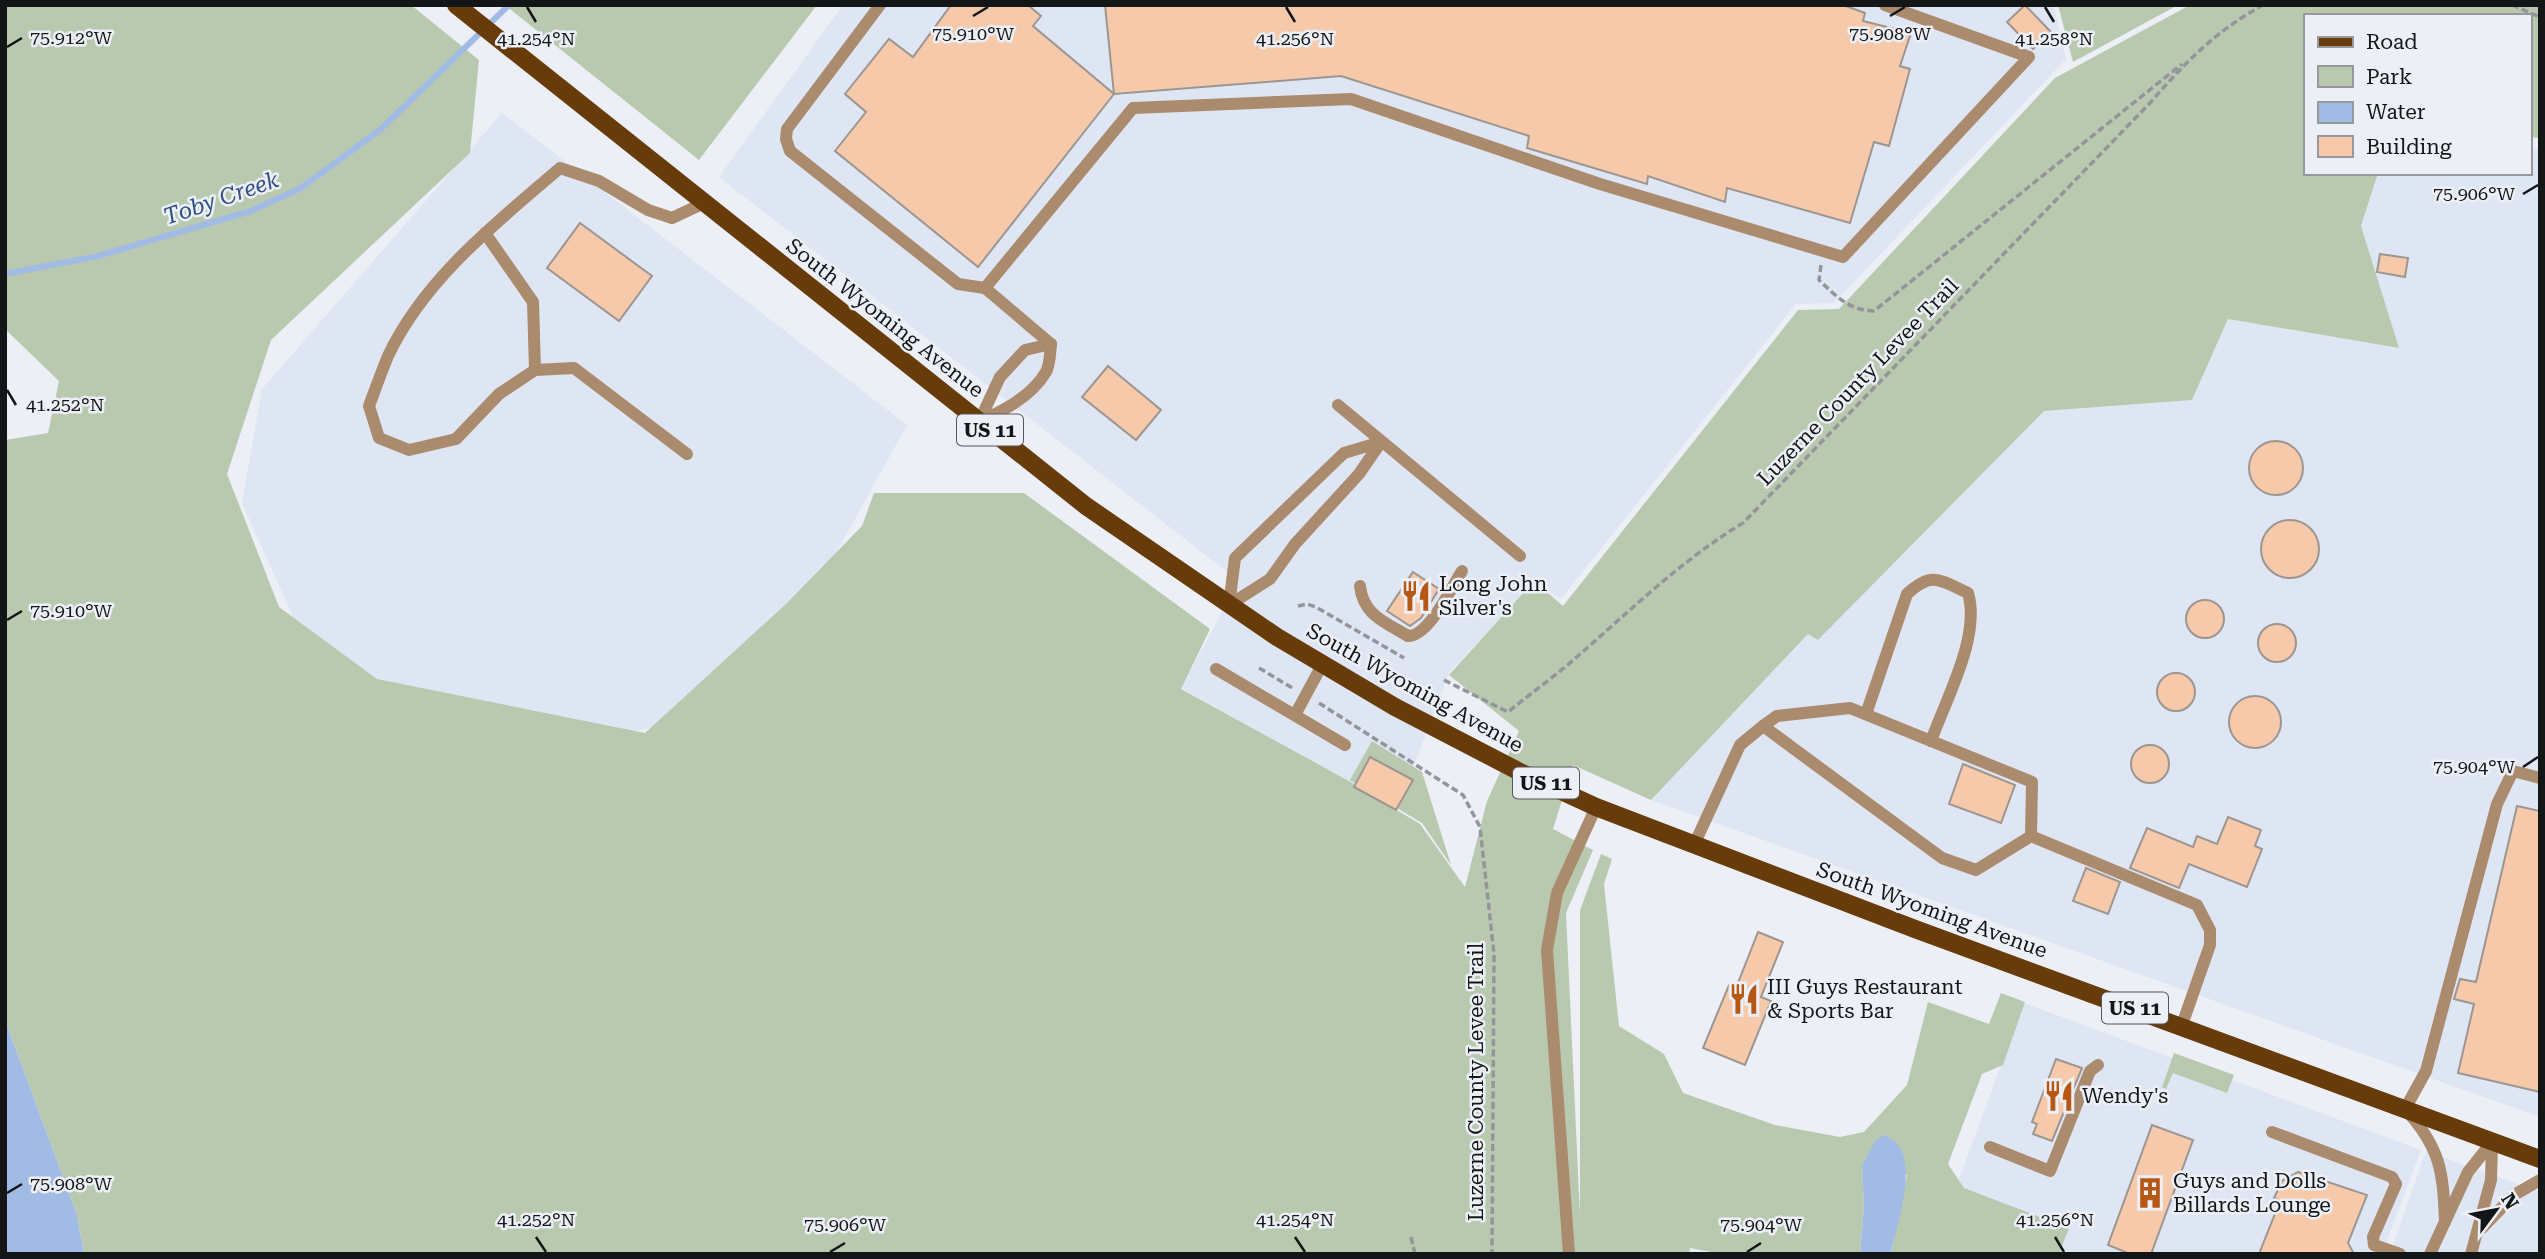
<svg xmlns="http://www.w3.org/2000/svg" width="2545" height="1259" font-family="'Roboto Serif',serif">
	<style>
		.built { fill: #dfe6f3 }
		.green { fill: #b9c9af }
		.water { fill: #a2bbe5 }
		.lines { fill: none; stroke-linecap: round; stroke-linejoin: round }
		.stream { stroke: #a2bbe5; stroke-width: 6 }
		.building { fill: #f6c9aa; stroke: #9c9692; stroke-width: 2 }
		.path { stroke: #93959a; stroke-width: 3.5; stroke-dasharray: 7 3.5; stroke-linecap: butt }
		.lane { stroke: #ab8b6e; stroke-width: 12 }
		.primary { stroke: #673c0a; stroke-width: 18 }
		.ticks { fill: none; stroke: #141517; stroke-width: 2.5 }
		.labels { text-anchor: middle; stroke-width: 5; stroke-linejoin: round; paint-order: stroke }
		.shield { fill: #eceff5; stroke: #55565a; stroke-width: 2 }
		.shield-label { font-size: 19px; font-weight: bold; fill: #141517 }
		.street-label { font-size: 21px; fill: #141517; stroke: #eceff5 }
		.poi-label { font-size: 21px; fill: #141517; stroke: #eceff5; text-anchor: start }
		.water-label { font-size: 23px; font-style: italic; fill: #325186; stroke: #eceff5 }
		.ticks-label { font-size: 18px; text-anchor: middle; fill: #141517; stroke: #eceff5; stroke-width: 5; stroke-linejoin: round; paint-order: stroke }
	</style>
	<rect width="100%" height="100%" fill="#eceff5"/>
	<g class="built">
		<path d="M 843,5 L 2045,5 L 2054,8 L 2066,59 L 1834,303 L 1796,304 L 1561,599 L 1534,581 L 1449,673 L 1397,810 L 1181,688 L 1239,581 L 719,177 Z"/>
		<path d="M 502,113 L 907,425 L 820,582 L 670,723 L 555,752 L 337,715 L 242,503 L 262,389 Z"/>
		<path d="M 2529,148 L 2540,150 L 2540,1117 L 1651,800 L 1808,634 L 1818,640 L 2044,411 L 2192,400 L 2228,319 L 2398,348 L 2361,226 L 2378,173 L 2529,173 Z"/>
		<path d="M 2024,1003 L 2421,1150 L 2382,1254 L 2031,1254 L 1950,1203 Z"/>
		<path d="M 2426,1151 L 2540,1192 L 2540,1254 L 2390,1254 Z"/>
	</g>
	<g class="green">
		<path d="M 5,5 L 411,5 L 479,60 L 470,153 L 271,340 L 227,474 L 279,607 L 377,679 L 645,733 L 787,603 L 862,526 L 874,493 L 1024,493 L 1210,629 L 1181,689 L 1347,780 L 1420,824 L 1465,887 L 1487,801 L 1519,731 L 1449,675 L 1534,581 L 1563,606 L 1798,310 L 1839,309 L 2055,78 L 2190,5 L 2540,5 L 2540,138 L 2529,137 L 2529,16 L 2305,16 L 2305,173 L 2378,173 L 2361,226 L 2399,348 L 2228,319 L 2192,400 L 2044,411 L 1818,640 L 1808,634 L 1651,800 L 1573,765 L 1553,829 L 1593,850 L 1566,913 L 1580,1216 L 1580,910 L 1601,854 L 1612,859 L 1604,884 L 1619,1026 L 1664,1054 L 1683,1093 L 1775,1125 L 1840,1137 L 1864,1132 L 1907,1085 L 1928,1002 L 1989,1024 L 2001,993 L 2025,1002 L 2003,1065 L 1982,1074 L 1948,1164 L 1964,1188 L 2069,1228 L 2059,1254 L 1891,1254 L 1907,1175 L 1862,1166 L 1864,1206 L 1860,1254 L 1722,1254 L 1690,1248 L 1689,1254 L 84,1254 L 77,1215 L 5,1020 L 5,440 L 48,433 L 59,381 L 5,329 Z"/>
		<path d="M 505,5 L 817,5 L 699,160 Z"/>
		<path d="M 2058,5 L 2178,5 L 2073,62 Z"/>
		<path d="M 1372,741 L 1422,772 L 1451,865 L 1422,823 L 1350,780 Z"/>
		<path d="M 2174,1053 L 2234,1075 L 2227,1093 L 2173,1073 L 2166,1089 L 2162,1087 Z"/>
	</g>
	<g class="water">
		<path d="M 5,1020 L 77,1215 L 84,1254 L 5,1254 Z"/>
		<path d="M 1884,1135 C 1925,1149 1897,1223 1891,1254 L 1860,1254 L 1864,1206 L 1862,1166 L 1875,1141 Z"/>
	</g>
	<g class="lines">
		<path class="stream" d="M 5,274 L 98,256 L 251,211 L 301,188 L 381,129 L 509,5"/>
	</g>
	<g class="building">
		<path d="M 951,5 L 1028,5 L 1041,16 L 1033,26 L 1114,94 L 978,267 L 835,151 L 866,112 L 845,94 L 889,39 L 913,57 Z"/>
		<path d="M 1105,5 L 1843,5 L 1865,13 L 1863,21 L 1911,33 L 1900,66 L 1910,69 L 1889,146 L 1874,142 L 1850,223 L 1727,188 L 1725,202 L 1648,176 L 1647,184 L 1527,148 L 1529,136 L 1341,76 L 1114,94 Z"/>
		<path d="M 2025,5 L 2051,32 L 2033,49 L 2007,22 Z"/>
		<path d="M 580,223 L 652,276 L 619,321 L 547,268 Z"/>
		<path d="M 2380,254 L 2408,258 L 2405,277 L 2377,272 Z"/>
		<path d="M 1108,366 L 1161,410 L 1136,440 L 1082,397 Z"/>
		<circle cx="2276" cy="468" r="27"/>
		<circle cx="2290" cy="549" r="29"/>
		<path d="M 1413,572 L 1439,589 L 1421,618 L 1410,626 L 1387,611 Z"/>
		<circle cx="2205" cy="619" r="19"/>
		<circle cx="2277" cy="643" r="19"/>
		<circle cx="2176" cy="692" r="19"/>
		<circle cx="2255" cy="722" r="26"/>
		<circle cx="2150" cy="764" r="19"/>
		<path d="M 1370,757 L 1413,780 L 1396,810 L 1354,787 Z"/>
		<path d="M 1963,764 L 2015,785 L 2001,823 L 1949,804 Z"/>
		<path d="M 2517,806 L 2540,811 L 2540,1092 L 2458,1073 L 2474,1004 L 2454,999 L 2460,979 L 2476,982 Z"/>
		<path d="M 2228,817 L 2261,830 L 2255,846 L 2262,849 L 2247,887 L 2189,864 L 2179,888 L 2130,868 L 2147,828 L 2193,847 L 2197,836 L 2217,844 Z"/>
		<path d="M 2086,868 L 2120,882 L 2108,914 L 2073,901 Z"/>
		<path d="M 1758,932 L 1783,942 L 1761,997 L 1771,1001 L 1745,1065 L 1703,1048 L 1729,985 L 1736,988 Z"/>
		<path d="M 2056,1059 L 2082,1068 L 2052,1141 L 2033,1134 L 2037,1124 L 2032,1122 Z"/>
		<path d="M 2152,1125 L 2193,1140 L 2151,1254 L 2130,1254 L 2108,1245 Z"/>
		<path d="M 2298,1172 L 2367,1195 L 2348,1243 L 2354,1254 L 2259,1254 L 2280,1201 L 2274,1198 L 2282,1181 Z"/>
	</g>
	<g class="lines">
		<g class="path">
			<path d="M 2512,5 L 2540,17"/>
			<path d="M 1821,265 L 1819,280 C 1836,296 1850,311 1874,311 L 2182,64"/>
			<path d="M 1298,606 L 1307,604 L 1316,607 L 1404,658"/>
			<path d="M 1259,668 L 1294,689"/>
			<path d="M 1444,680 L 1508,712 C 1531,693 1557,675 1579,655 C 1632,609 1683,559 1743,523 L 2148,105 C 2185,63 2214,32 2263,5"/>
			<path d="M 1319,703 L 1463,795 L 1480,827 L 1494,954 L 1492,1254"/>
			<path d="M 1411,1237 L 1415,1254"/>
		</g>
		<g class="lane">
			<path d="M 880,5 L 787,129 L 786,139 L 790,151 L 958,284 L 985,288 L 1051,344"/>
			<path d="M 485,233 L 533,302 L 535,370"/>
			<path d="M 985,288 L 1133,108 L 1351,99 L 1600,184 L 1843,257 L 2029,57 L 1885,5"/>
			<path d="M 1338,405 L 1520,556"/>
			<path d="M 979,422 L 1000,377 L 1025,350 L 1051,344"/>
			<path d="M 979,422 C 1004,410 1031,397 1046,372 C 1050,365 1050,353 1051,344"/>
			<path d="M 1381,442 L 1359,474 L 1295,544 L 1270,579 L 1229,605 L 1235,558 L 1344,453 Z"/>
			<path d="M 687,454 L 574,368 L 535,370 L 499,394 L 456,439 L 409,450 L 379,438 L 369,406 C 375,390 381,373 388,356 C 424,279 497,222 560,168 L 599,181 L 648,210 L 672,218 L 704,203"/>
			<path d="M 1360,586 C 1363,615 1385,622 1408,636 C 1429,636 1451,588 1462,571"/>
			<path d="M 1216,669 L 1345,745"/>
			<path d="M 1866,714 L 1907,594 C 1932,571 1940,580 1968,593 C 1981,636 1946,699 1931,741"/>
			<path d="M 1295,715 L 1322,665"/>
			<path d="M 1763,726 L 1777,716 L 1850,708 L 2032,782 L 2031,836"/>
			<path d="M 1694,845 L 1740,745 L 1763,726 L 1942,858 L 1976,870 L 2031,836 L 2197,905 L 2210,930 L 2210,945 L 2182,1025"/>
			<path d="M 2272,1132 L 2392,1177 L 2396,1184 L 2373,1237 L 2374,1245 L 2400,1254"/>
			<path d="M 1990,1147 L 2050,1171 L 2090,1071 L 2098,1065"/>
			<path d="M 2445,1222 C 2443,1172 2441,1148 2405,1109 L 2426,1071 L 2497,804 L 2513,771 L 2540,778"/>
			<path d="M 2482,1228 L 2514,1195 L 2540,1180"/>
			<path d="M 1569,1254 L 1547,950 L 1557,893 L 1596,807"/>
			<path d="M 2430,1254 L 2468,1172 L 2492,1142"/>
			<path d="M 2471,1254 L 2491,1180 L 2492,1142"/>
		</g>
		<path class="primary" d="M 456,5 L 1086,506 L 1277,637 L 1395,707 L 1522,773 L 1596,807 L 1915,929 L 2540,1159"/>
	</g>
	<path class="ticks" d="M 527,7 L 536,22M 1286,7 L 1295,22M 2045,7 L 2054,22M 973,16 L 988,7M 1890,16 L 1905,7M 7,47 L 22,38M 2523,194 L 2538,185M 7,390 L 16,405M 7,620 L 22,611M 2523,767 L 2538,757M 7,1193 L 22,1184M 536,1237 L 546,1252M 1295,1237 L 1305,1252M 2055,1237 L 2064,1252M 830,1252 L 845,1243M 1747,1252 L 1761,1243"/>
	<defs>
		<symbol id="restaurant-bare" viewBox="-9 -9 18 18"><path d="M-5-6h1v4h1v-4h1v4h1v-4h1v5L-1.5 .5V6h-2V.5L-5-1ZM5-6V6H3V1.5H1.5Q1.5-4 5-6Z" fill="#b75714" stroke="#eceff5" stroke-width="2.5" paint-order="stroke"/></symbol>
		<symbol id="building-bare" viewBox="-9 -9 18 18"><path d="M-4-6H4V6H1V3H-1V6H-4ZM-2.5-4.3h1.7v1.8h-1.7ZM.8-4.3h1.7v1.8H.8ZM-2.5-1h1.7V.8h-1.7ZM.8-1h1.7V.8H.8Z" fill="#b75714" stroke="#eceff5" stroke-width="2.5" paint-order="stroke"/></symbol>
	</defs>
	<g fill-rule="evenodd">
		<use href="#restaurant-bare" x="1394" y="574" width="44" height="44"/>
		<use href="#restaurant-bare" x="1722" y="977" width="44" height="44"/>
		<use href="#restaurant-bare" x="2037" y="1074" width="44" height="44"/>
		<use href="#building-bare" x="2128" y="1171" width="44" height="44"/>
	</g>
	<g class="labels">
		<g class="shield">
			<rect x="957" y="414.5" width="66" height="31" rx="5"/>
			<rect x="1513" y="767.5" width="66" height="31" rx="5"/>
			<rect x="2102" y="992.5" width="66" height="31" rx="5"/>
		</g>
		<g class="shield-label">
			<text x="990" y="437">US 11</text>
			<text x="1546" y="790">US 11</text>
			<text x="2135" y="1015">US 11</text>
		</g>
		<g class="street-label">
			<text transform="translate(885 318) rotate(38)" y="7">South Wyoming Avenue</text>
			<text transform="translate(1858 382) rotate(-46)" y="7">Luzerne County Levee Trail</text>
			<text transform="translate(1415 688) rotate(29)" y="7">South Wyoming Avenue</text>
			<text transform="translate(1932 910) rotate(20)" y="7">South Wyoming Avenue</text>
			<text transform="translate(1476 1082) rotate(-90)" y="7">Luzerne County Levee Trail</text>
		</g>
		<g class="poi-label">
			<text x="1439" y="591">Long John<tspan x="1439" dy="24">Silver's</tspan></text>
			<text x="1767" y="994">III Guys Restaurant<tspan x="1767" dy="24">&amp; Sports Bar</tspan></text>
			<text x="2082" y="1103">Wendy's</text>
			<text x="2173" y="1188">Guys and Dolls<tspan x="2173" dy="24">Billards Lounge</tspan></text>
		</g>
		<g class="water-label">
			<text transform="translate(221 198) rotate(-19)" y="8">Toby Creek</text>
		</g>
	</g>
	<g class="ticks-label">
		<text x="973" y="40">75.910°W</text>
		<text x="1890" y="40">75.908°W</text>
		<text x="71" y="44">75.912°W</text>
		<text x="536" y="45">41.254°N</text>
		<text x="1295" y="45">41.256°N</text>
		<text x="2054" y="45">41.258°N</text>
		<text x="2474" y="200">75.906°W</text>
		<text x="65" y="411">41.252°N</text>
		<text x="71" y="617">75.910°W</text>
		<text x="2474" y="773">75.904°W</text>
		<text x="71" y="1190">75.908°W</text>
		<text x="536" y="1226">41.252°N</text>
		<text x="1295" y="1226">41.254°N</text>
		<text x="2055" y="1226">41.256°N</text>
		<text x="845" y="1231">75.906°W</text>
		<text x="1761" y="1231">75.904°W</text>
	</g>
	<rect width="2545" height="1259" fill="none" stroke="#141517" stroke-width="14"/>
	<rect x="2304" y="14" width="228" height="161" fill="#eceff5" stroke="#96989c" stroke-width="2"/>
	<rect x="2318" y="37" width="35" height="10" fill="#673c0a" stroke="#96989c" stroke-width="2"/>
	<text x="2366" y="49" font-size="21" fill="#141517">Road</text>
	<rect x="2318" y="66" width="35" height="21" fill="#b9c9af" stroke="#96989c" stroke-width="2"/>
	<text x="2366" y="84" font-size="21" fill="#141517">Park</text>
	<rect x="2318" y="102" width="35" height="21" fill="#a2bbe5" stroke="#96989c" stroke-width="2"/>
	<text x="2366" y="119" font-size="21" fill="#141517">Water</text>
	<rect x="2318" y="136" width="35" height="21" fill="#f6c9aa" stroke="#96989c" stroke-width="2"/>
	<text x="2366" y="154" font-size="21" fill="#141517">Building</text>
	<g transform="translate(2496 1210) rotate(58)" stroke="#eceff5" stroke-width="5" paint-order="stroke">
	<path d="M0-5L12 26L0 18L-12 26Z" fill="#141517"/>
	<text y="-10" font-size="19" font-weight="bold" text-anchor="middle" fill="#141517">N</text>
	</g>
</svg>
